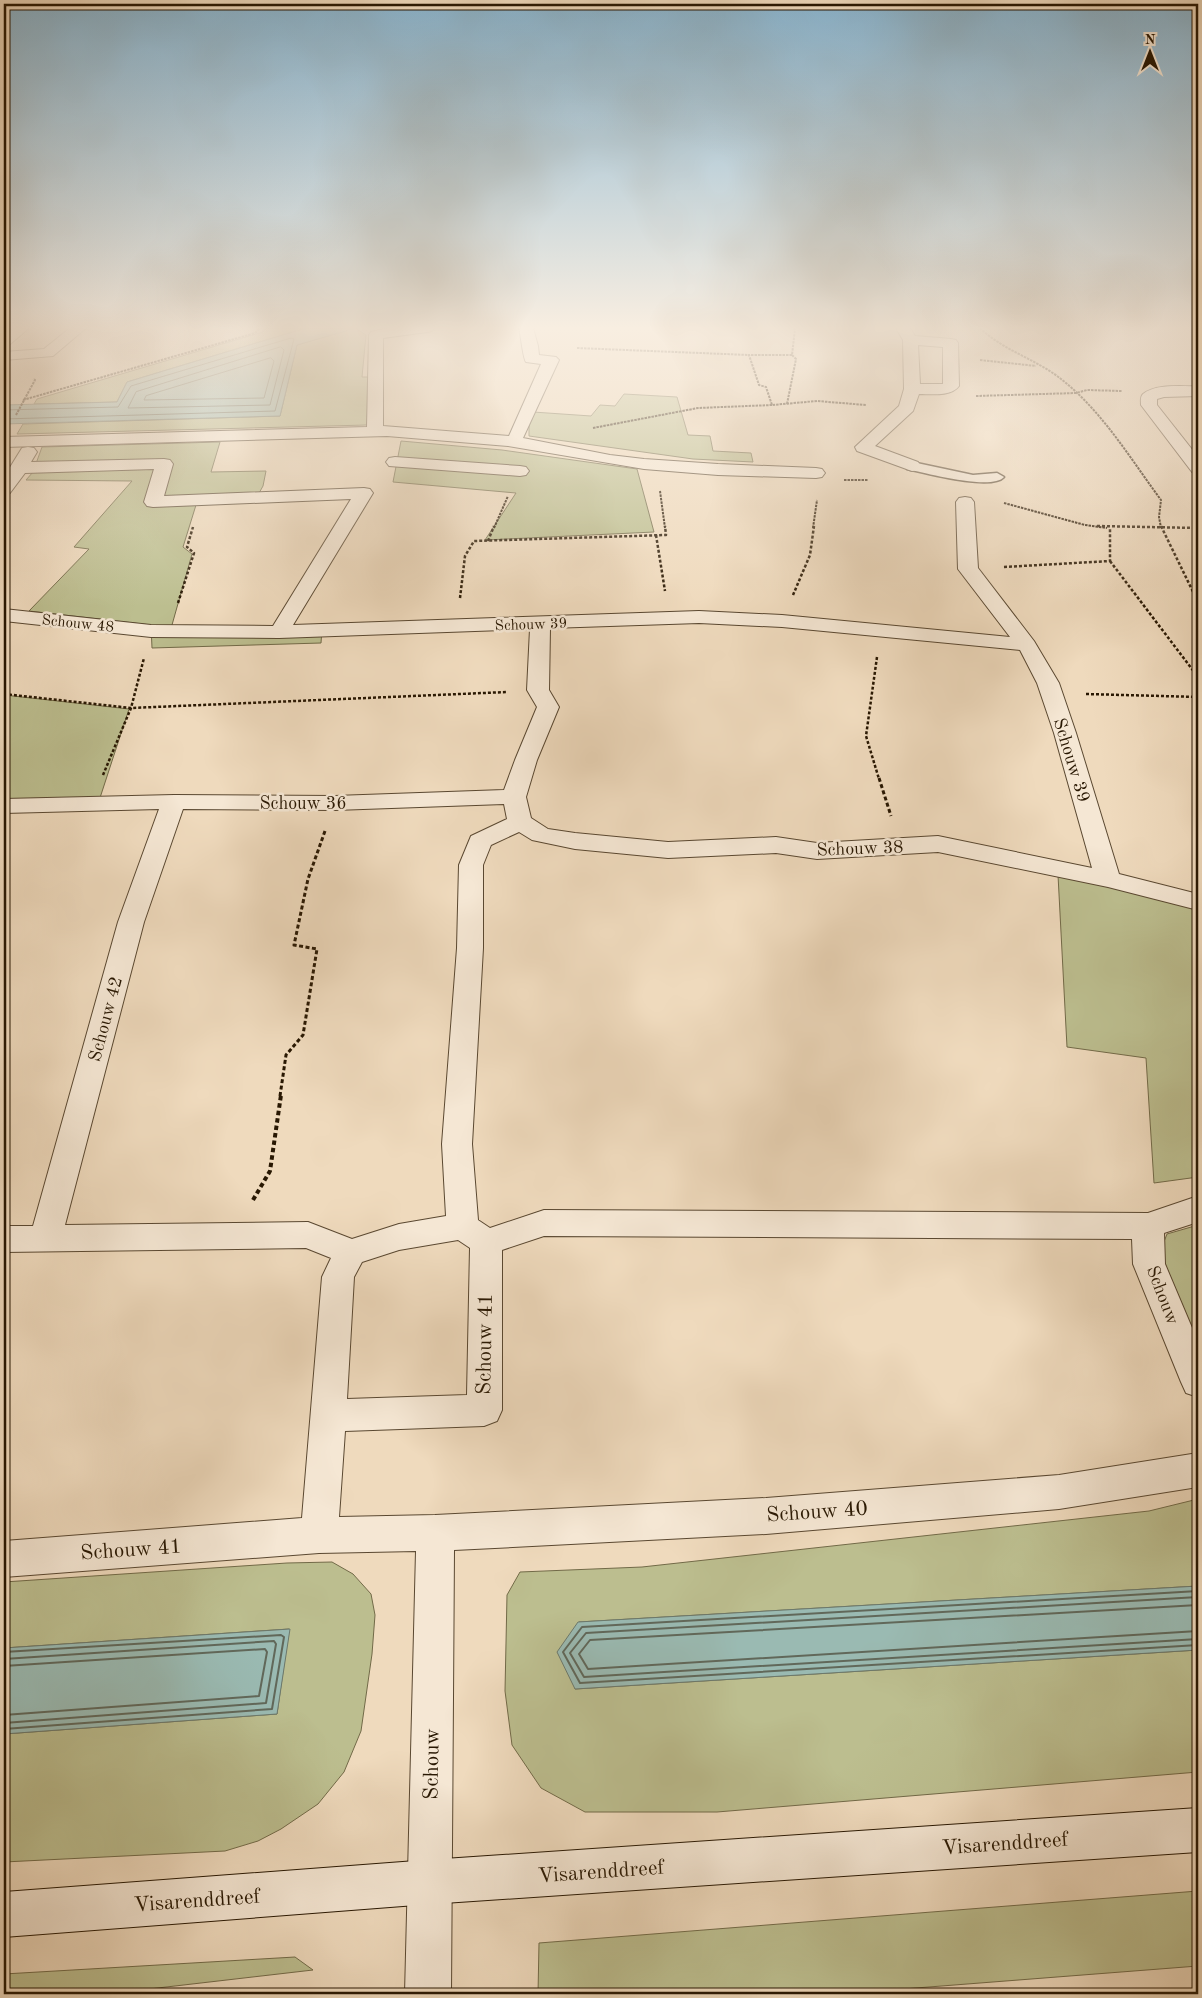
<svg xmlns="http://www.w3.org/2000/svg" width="1202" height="1998" font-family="'Old Standard TT',serif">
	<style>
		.green { fill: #bcbe8f; stroke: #726a48 }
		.water { fill: #9abab2; stroke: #6c796c }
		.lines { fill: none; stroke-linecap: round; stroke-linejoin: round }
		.shore-far1 { stroke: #61685a; stroke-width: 1 }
		.shore { stroke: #61685a; stroke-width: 2 }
		.lane-casing { stroke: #5a4831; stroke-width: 3 }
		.street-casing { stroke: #5a4831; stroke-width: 2 }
		.secondary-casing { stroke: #281702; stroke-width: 2 }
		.path-far3 { stroke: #281702; stroke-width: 2; stroke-dasharray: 2.5 1; stroke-linecap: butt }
		.path-far2 { stroke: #281702; stroke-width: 2.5; stroke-dasharray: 3 2; stroke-linecap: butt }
		.path-far1 { stroke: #281702; stroke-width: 3; stroke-dasharray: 4 2.5; stroke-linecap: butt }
		.path { stroke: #281702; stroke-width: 4; stroke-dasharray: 4.5 3; stroke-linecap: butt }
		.lane { fill: #f5e7d4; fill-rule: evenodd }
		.street { fill: #f5e7d4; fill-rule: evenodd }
		.secondary { fill: #f5e7d4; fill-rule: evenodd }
		.labels { text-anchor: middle; stroke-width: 5; stroke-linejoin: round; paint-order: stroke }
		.far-street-label { font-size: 15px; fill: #281702; stroke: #f5e7d4 }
		.street-label { font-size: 18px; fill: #281702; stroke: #f5e7d4 }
		.near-street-label { font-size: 21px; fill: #281702; stroke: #f5e7d4 }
	</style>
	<rect width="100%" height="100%" fill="#efdabd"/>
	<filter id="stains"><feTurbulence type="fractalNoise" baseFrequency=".004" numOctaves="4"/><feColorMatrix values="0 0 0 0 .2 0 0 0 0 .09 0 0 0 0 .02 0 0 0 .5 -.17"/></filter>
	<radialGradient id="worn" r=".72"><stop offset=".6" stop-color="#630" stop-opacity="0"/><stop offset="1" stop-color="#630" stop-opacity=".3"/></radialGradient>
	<g class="green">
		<path d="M 266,328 L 306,328 L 127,382 L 117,402 L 34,404 L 37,399 L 263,332 Z"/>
		<path d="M 355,328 L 366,335 L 362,377 L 372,377 L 367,425 L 17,434 L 23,424 L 280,416 L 297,345 Z"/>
		<path d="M 624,394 L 677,397 L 688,435 L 710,436 L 713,451 L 751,453 L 753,462 L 693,459 L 529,436 L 529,421 L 533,412 L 591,416 L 600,405 L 615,406 Z"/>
		<path d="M 401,441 L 502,450 L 637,469 L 654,532 L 485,540 L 516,493 L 393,482 Z"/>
		<path d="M 220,442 L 211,472 L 266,471 L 263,486 L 254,502 L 196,505 L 183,547 L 192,554 L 170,632 L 322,629 L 321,643 L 152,648 L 151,625 L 29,611 L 89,549 L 74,547 L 132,481 L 26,480 L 33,472 L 42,447 Z"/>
		<path d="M 4,695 L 129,709 L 97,807 L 4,810 Z"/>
		<path d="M 1058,875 L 1197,907 L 1198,910 L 1198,1177 L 1154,1183 L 1146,1058 L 1067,1047 Z"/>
		<path d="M 1198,1225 L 1198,1342 L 1160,1252 L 1167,1234 Z"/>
		<path d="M 1198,1499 L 1198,1586 L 579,1622 L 575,1689 L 1198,1650 L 1198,1772 L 717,1812 L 585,1812 L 541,1788 L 512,1745 L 505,1691 L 507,1595 L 520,1572 L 642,1567 L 1149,1511 Z"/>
		<path d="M 332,1562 L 353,1574 L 371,1594 L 375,1615 L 372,1654 L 361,1731 L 344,1772 L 318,1804 L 281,1829 L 258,1841 L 225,1851 L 4,1862 L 4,1734 L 277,1714 L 289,1629 L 4,1648 L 4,1582 L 287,1563 Z"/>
		<path d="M 1198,1891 L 1198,1966 L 839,1994 L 538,1994 L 539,1943 Z"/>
		<path d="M 295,1957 L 313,1970 L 106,1994 L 4,1994 L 4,1974 Z"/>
	</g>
	<g class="water">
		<path d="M 306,328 L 356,328 L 297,345 L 280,416 L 4,424 L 4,405 L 117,402 L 127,382 Z"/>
		<path d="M 1198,1586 L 1198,1650 L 575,1689 L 557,1652 L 578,1622 Z"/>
		<path d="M 290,1629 L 277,1714 L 4,1734 L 4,1648 Z"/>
	</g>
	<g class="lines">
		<g class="shore-far1">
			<path d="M 281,347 L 284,350 L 270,405 L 128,408 L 136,392 Z"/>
			<path d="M 271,358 L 274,361 L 264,398 L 144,400 L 146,396 Z"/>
			<path d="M 4,410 L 118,407 L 131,386 L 291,338 L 294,339 L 275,411 L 4,419"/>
		</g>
		<g class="shore">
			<path d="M 1198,1591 L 582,1627 L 563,1652 L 580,1683 L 1198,1645"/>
			<path d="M 1198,1597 L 586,1633 L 570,1653 L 584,1677 L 1198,1639"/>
			<path d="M 1198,1605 L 590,1640 L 579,1654 L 588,1669 L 1198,1631"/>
			<path d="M 4,1652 L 281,1635 L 284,1637 L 272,1709 L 4,1729"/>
			<path d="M 4,1659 L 274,1641 L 276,1644 L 266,1703 L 4,1723"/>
			<path d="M 4,1666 L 265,1649 L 267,1652 L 259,1696 L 4,1715"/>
		</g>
		<defs>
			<path id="lane" d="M 912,462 L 973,475 L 997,473 L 1004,477 C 992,491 925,473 907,469 L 905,466 L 907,463 Z"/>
			<g id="street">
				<path d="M 13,328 L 29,328 L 9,345 L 4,346 L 4,335 Z"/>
				<path d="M 70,328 L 86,328 L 53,356 L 4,360 L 4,352 L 44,349 Z"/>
				<path d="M 389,328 L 434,328 L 432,331 L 427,332 L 383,338 L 383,426 L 509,436 L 541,364 L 526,362 C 523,358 521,336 519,328 L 533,328 L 538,346 L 539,355 L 556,357 L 559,360 L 523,438 L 610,455 L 644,459 L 718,464 L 816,468 L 822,469 L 825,473 L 822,477 L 816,478 L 718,475 L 644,469 L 508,446 L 387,436 L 4,447 L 4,437 L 367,427 L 369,335 L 371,332 Z"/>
				<path d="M 896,328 L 910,328 L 915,336 L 951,339 L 956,340 L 958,343 L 959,386 C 951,397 931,394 919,394 L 913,411 L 875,446 L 918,462 L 921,466 L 918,470 L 912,471 L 857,451 L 855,447 L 899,406 L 904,389 L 903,340 ZM 918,345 L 943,347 L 943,384 L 920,384 Z"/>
				<path d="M 1198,386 L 1198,396 L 1164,397 L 1157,399 L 1157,405 L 1198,457 L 1198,473 L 1192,472 L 1141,405 C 1141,401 1140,397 1143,394 C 1157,383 1182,387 1198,386 Z"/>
				<path d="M 28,447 L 34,448 L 37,452 L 31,462 L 164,459 L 170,460 L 173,464 L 164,496 L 364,488 L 370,489 L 373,493 L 293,625 L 699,611 L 782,615 L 1010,637 L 958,569 L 956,502 L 959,498 L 965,497 L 971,498 L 974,502 L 978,568 L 1034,641 L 1059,683 L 1076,733 L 1119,874 L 1198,894 L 1198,910 L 1108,887 L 938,852 L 817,859 L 776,853 L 668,858 L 575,849 L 532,840 L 519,832 L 491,845 L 483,865 L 483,948 L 472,1144 L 478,1220 L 490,1228 L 544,1210 L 1148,1213 L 1198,1196 L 1198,1222 L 1164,1233 L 1165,1264 L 1198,1342 L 1198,1397 L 1186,1393 L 1181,1382 L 1133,1264 L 1132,1239 L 544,1236 L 502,1250 L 502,1410 L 497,1421 L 484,1426 L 345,1431 L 339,1517 L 435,1515 L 766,1498 L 1059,1475 L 1198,1453 L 1198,1487 L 1059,1509 L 766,1534 L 454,1550 L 451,1994 L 405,1994 L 416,1551 L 319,1553 L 4,1577 L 4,1541 L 302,1518 L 322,1277 L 331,1258 L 306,1248 L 4,1252 L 4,1226 L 33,1226 L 118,922 L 159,809 L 4,813 L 4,799 L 174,795 L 335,796 L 504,790 L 515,760 L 537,707 L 527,690 L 530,629 L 279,638 L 151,637 L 4,621 L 4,609 L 151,625 L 273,626 L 351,499 L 153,507 L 147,506 L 144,502 L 154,469 L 25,473 L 10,493 L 4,494 L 4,477 L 22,448 ZM 699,623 L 782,627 L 1020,650 L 1037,683 L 1054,733 L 1092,868 L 938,836 L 817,843 L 776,837 L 668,842 L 575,833 L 548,829 L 531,818 L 526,797 L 537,760 L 559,707 L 549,690 L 550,628 ZM 504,804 L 507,819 L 471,836 L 459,865 L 457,948 L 442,1144 L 446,1216 L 399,1224 L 352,1239 L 308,1222 L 65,1225 L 144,922 L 183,809 L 335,810 ZM 458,1240 L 470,1248 L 467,1395 L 347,1399 L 354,1277 L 362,1262 L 399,1250 Z"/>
				<path d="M 395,457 L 520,466 L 526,467 L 529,471 L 526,475 L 520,476 L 389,466 L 386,462 L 389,458 Z"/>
			</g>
			<path id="secondary" d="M 1198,1808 L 1198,1852 L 429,1904 L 4,1937 L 4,1892 L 429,1860 Z"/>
		</defs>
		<use href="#lane" class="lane-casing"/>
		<use href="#street" class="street-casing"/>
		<use href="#secondary" class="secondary-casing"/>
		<g class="path-far3">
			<path d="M 980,328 C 1004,351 1036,359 1061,379 C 1102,411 1130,458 1161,500 L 1159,517 L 1161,528"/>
			<path d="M 577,348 L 749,355"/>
			<path d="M 792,355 L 749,355 L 759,385 L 766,387 L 772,405 L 817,401 L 866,405"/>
			<path d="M 980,360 L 1036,366"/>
			<path d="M 976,396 L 1076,393 L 1087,390 L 1122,391"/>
			<path d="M 23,400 L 255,333 L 260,328"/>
			<path d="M 787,404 L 796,359 L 792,355 L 795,329 L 793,328"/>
			<path d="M 16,415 L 35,380 L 33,379"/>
			<path d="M 593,428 L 698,408 L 772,405"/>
			<path d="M 844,480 L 868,480"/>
			<path d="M 660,491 L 665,528"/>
			<path d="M 1004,503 L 1085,525 L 1107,528"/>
			<path d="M 494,528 L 508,496"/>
			<path d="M 813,528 L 817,500"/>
		</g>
		<g class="path-far2">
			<path d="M 1097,526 L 1198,528"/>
			<path d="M 1161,526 L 1198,602"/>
			<path d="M 656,535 L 665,591"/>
			<path d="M 488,541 L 494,526"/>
			<path d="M 1110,561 L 1198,677"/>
			<path d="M 1004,567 L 1110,561 L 1110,528"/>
			<path d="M 793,595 L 810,555 L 814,526"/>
			<path d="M 460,598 L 465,556 L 474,541 L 666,535 L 665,526"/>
			<path d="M 178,603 L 194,553 L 187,547 L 193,527"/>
			<path d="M 877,657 L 866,736 L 879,779"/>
			<path d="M 4,694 L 131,708 L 507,692"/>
			<path d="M 1086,694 L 1198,697"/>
			<path d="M 103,775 L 131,708 L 144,658"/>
		</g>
		<g class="path-far1">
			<path d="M 879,778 L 891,816"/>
			<path d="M 280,1096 L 286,1055 L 303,1035 L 317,949 L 294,945 L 308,879 L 325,831"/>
		</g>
		<path class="path" d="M 253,1200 L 270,1171 L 281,1095"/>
		<use href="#lane" class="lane"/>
		<use href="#street" class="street"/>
		<use href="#secondary" class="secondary"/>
	</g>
	<linearGradient id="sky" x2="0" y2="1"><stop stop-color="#89b6d2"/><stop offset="0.54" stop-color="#f8eee1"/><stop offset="1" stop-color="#f8eee1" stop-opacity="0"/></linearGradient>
	<rect width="1202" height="607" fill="url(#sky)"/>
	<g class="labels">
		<g class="far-street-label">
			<text transform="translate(78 623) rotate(6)" y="5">Schouw 48</text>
			<text transform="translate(531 624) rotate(-2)" y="5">Schouw 39</text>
		</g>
		<g class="street-label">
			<text transform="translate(1072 760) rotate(73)" y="6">Schouw 39</text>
			<text x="303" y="809">Schouw 36</text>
			<text transform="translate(860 848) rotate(-2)" y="6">Schouw 38</text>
			<text transform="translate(105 1019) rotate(-75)" y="6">Schouw 42</text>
			<text transform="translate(1163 1295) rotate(69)" y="6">Schouw</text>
		</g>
		<g class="near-street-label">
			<text transform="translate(484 1344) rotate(-89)" y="7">Schouw 41</text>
			<text transform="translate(817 1511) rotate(-4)" y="7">Schouw 40</text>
			<text transform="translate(131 1549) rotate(-4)" y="7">Schouw 41</text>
			<text transform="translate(431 1764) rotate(-89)" y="7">Schouw</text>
			<text transform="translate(1005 1843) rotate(-4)" y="7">Visarenddreef</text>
			<text transform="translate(601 1871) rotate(-4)" y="7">Visarenddreef</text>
			<text transform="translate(197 1900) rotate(-4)" y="7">Visarenddreef</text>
		</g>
	</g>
	<rect width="1202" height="1998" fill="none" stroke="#efdabd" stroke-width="20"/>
	<rect x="5" y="5" width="1192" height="1988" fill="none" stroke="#281702" stroke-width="2.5"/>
	<rect x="10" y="10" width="1182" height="1978" fill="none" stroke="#281702"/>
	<g transform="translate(1150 52)" stroke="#f5e7d4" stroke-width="4" paint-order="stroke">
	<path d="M0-4L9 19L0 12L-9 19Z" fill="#281702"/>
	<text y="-8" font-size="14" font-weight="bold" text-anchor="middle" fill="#281702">N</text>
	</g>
	<rect width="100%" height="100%" filter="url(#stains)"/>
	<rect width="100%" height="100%" fill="url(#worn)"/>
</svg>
